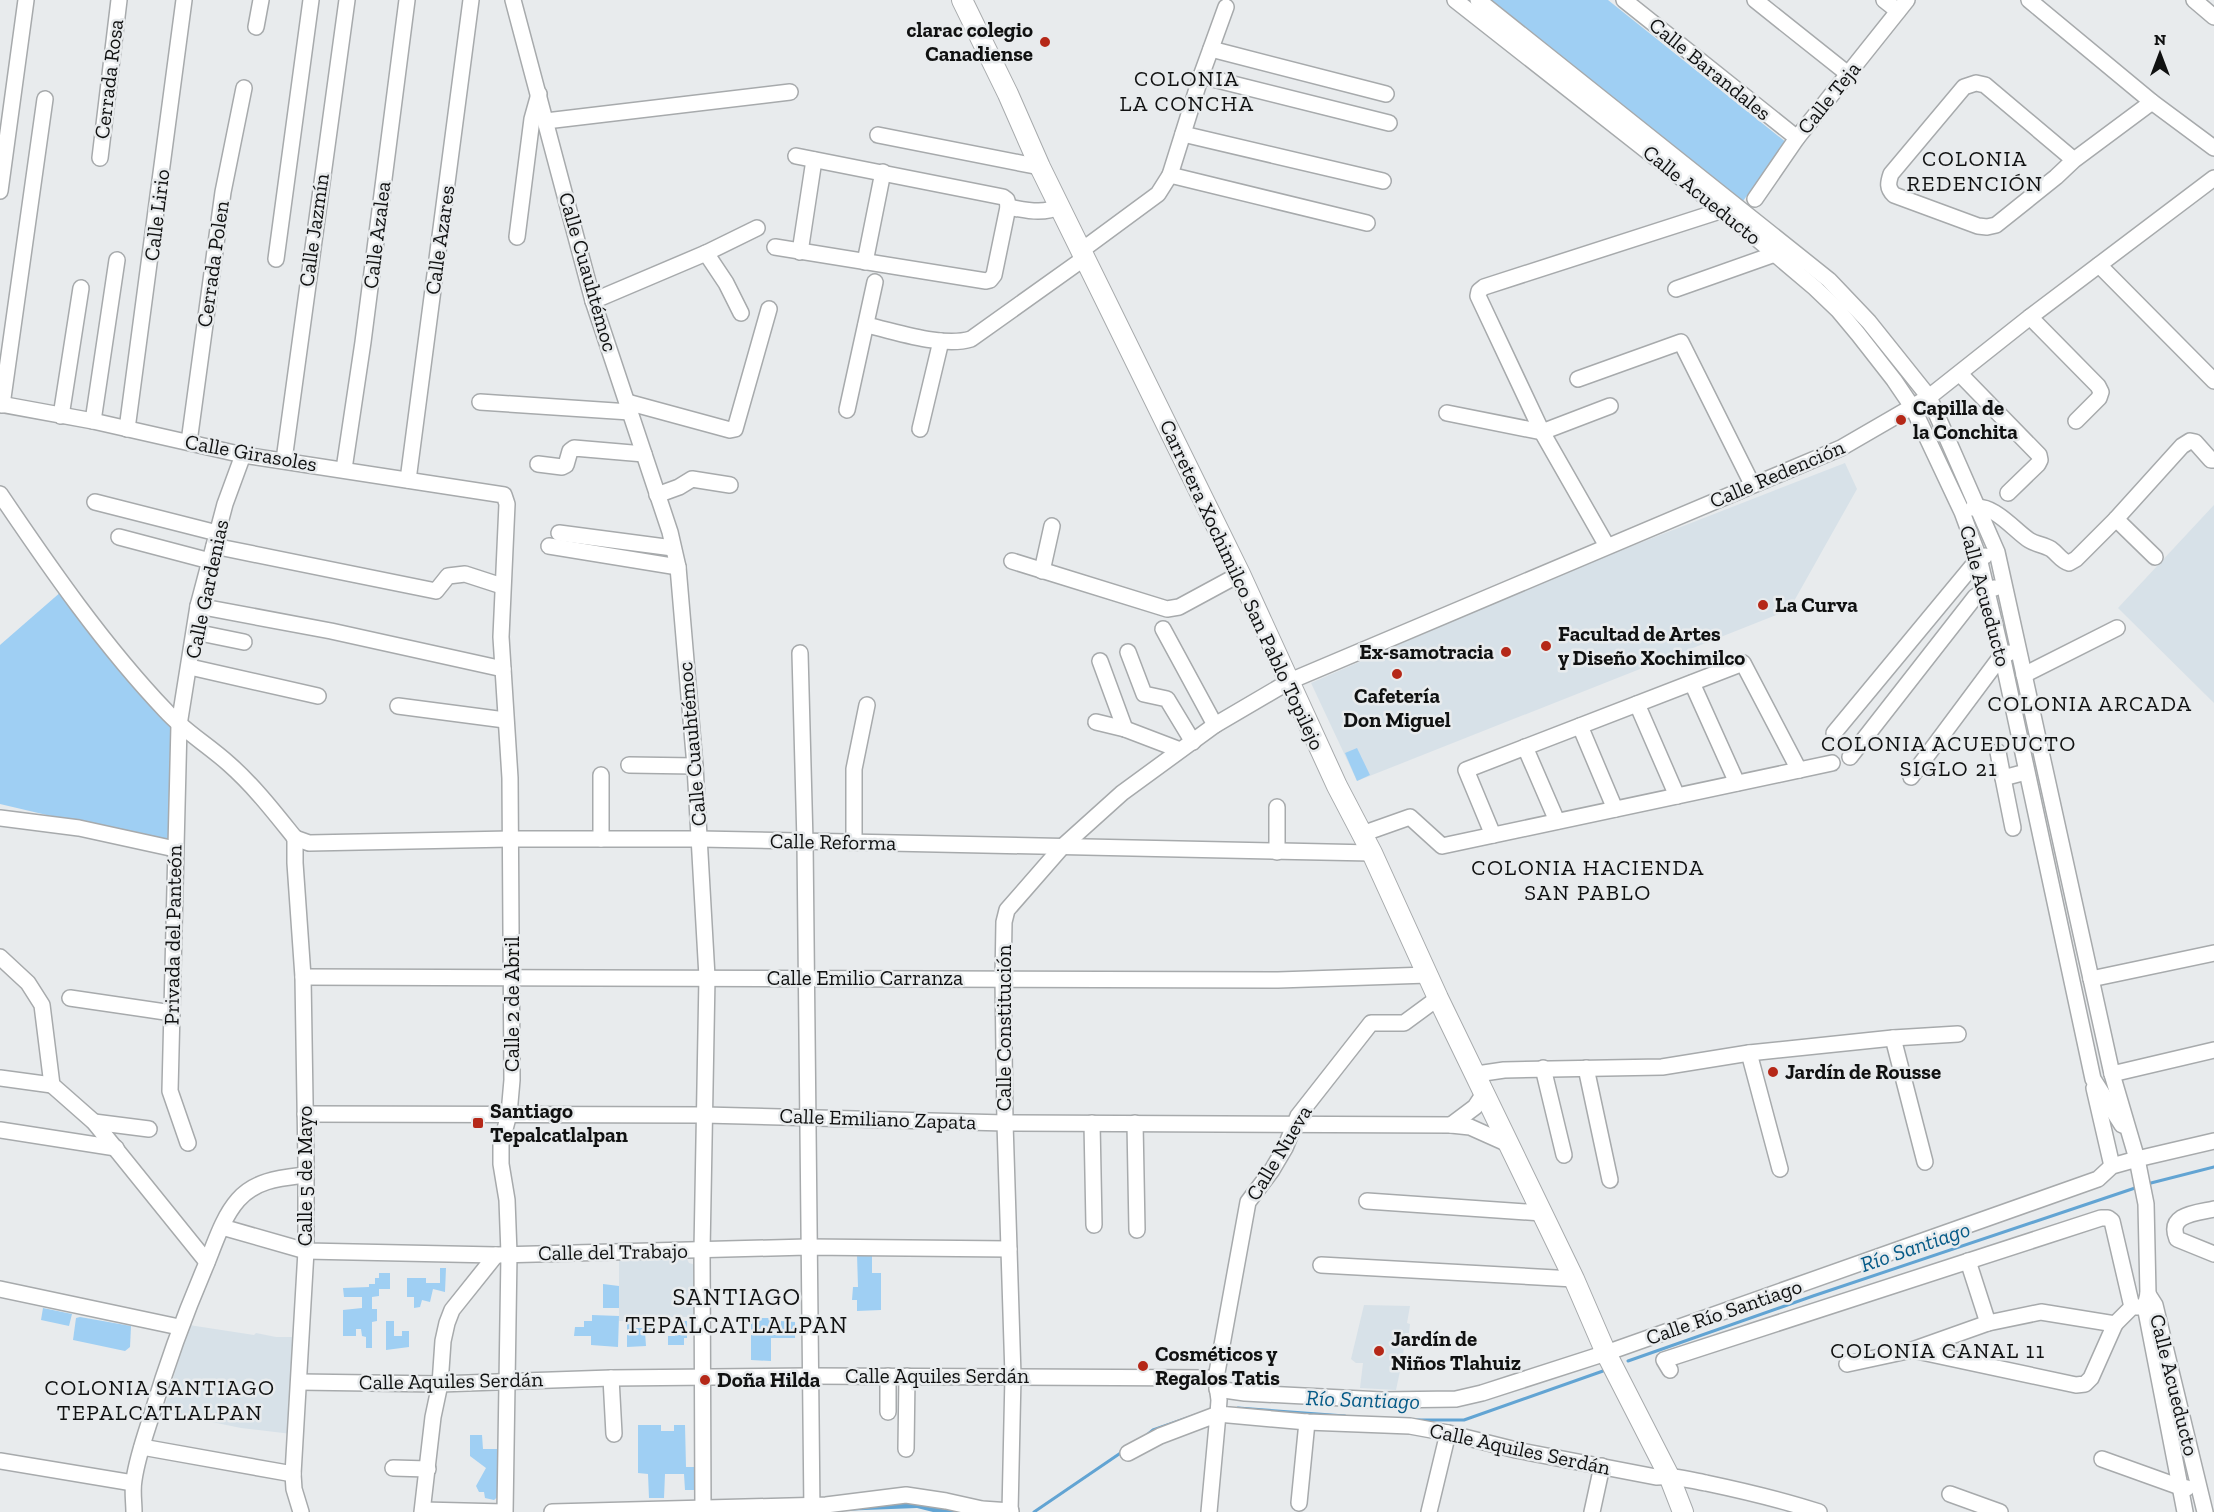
<svg xmlns="http://www.w3.org/2000/svg" width="2214" height="1512" font-family="'Zilla Slab',serif">
	<style>
		.built { fill: #d7e1e8 }
		.green { fill: #9fcff3 }
		.water { fill: #62a4d3 }
		.lines { fill: none; stroke-linecap: round; stroke-linejoin: round }
		.stream { stroke: #62a4d3; stroke-width: 3 }
		.minor-casing { stroke: #a7aaac; stroke-width: 18 }
		.major-casing { stroke: #a7aaac; stroke-width: 22 }
		.minor { stroke: #fff; stroke-width: 15 }
		.major { stroke: #fff; stroke-width: 20 }
		.poi-dot { fill: #b52818; stroke: #e8ebed; stroke-width: 2 }
		.labels { text-anchor: middle; stroke-width: 5; stroke-linejoin: round; paint-order: stroke }
		.poi-label { font-size: 21px; font-weight: bold; fill: #101111; stroke: #e8ebed; text-anchor: start }
		.street-label { font-size: 21px; fill: #101111; stroke: #e8ebed }
		.neighbourhood-label { font-size: 22px; letter-spacing: 1.5px; fill: #101111; stroke: #e8ebed }
		.water-label { font-size: 22px; font-style: italic; fill: #055a87; stroke: #e8ebed }
		.quarter-label { font-size: 24px; letter-spacing: 1.5px; fill: #101111; stroke: #e8ebed }
	</style>
	<rect width="100%" height="100%" fill="#e8ebed"/>
	<g class="built">
		<path d="M 1845,463 L 1857,489 L 1789,610 L 1357,781 L 1311,683 L 1573,569 Z"/>
		<path d="M 2214,505 L 2214,703 L 2118,608 Z"/>
		<path d="M 619,1257 L 686,1257 L 689,1263 L 696,1265 L 696,1317 L 666,1317 L 666,1320 L 619,1321 Z"/>
		<path d="M 1364,1305 L 1410,1306 L 1407,1323 L 1410,1324 L 1409,1333 L 1405,1333 L 1403,1357 L 1396,1390 L 1360,1388 L 1363,1363 L 1356,1363 L 1351,1359 Z"/>
		<path d="M 189,1325 L 254,1335 L 256,1333 L 276,1337 L 295,1337 L 292,1434 L 241,1428 L 163,1412 Z"/>
	</g>
	<g class="green">
		<path d="M 1490,0 L 1608,0 L 1787,143 L 1743,201 Z"/>
		<path d="M 62,591 L 177,731 L 170,844 L 0,804 L 0,645 Z"/>
		<path d="M 1357,748 L 1370,775 L 1357,781 L 1345,753 Z"/>
		<path d="M 872,1253 L 872,1273 L 881,1273 L 881,1310 L 857,1311 L 857,1300 L 852,1300 L 853,1287 L 858,1287 L 857,1254 Z"/>
		<path d="M 440,1268 L 446,1268 L 445,1292 L 433,1289 L 430,1302 L 422,1300 L 420,1307 L 414,1308 L 414,1297 L 407,1297 L 407,1278 L 426,1278 L 426,1283 L 440,1283 Z"/>
		<path d="M 379,1273 L 390,1273 L 390,1289 L 379,1289 L 379,1296 L 372,1297 L 372,1309 L 377,1309 L 377,1321 L 372,1322 L 372,1348 L 366,1348 L 366,1337 L 362,1336 L 361,1329 L 356,1329 L 356,1336 L 343,1336 L 343,1310 L 362,1308 L 362,1297 L 344,1297 L 343,1288 L 369,1287 L 369,1284 L 375,1284 L 375,1278 L 379,1278 Z"/>
		<path d="M 603,1284 L 619,1286 L 619,1308 L 603,1308 Z"/>
		<path d="M 43,1308 L 72,1314 L 69,1326 L 41,1320 Z"/>
		<path d="M 592,1315 L 619,1316 L 618,1347 L 591,1345 L 591,1336 L 574,1336 L 575,1327 L 584,1327 L 584,1321 L 592,1321 Z"/>
		<path d="M 80,1317 L 131,1326 L 130,1347 L 125,1351 L 73,1340 L 76,1318 Z"/>
		<path d="M 751,1318 L 771,1318 L 771,1329 L 781,1329 L 781,1321 L 795,1322 L 795,1338 L 771,1338 L 771,1361 L 751,1360 Z"/>
		<path d="M 386,1321 L 394,1321 L 394,1336 L 402,1336 L 402,1331 L 409,1331 L 409,1347 L 386,1350 Z"/>
		<path d="M 675,1321 L 687,1321 L 687,1338 L 684,1338 L 684,1345 L 668,1345 L 668,1336 L 675,1336 Z"/>
		<path d="M 633,1322 L 633,1328 L 653,1328 L 653,1332 L 645,1332 L 646,1346 L 627,1347 L 627,1323 Z"/>
		<path d="M 638,1425 L 661,1425 L 661,1431 L 674,1431 L 674,1425 L 685,1425 L 686,1467 L 699,1467 L 699,1490 L 685,1490 L 684,1474 L 665,1474 L 664,1498 L 649,1498 L 648,1474 L 638,1473 Z"/>
		<path d="M 470,1435 L 482,1435 L 483,1449 L 503,1449 L 501,1494 L 494,1500 L 485,1498 L 484,1492 L 479,1492 L 476,1486 L 486,1468 L 470,1456 Z"/>
	</g>
	<path class="water" d="M 913,1501 L 976,1512 L 933,1512 L 917,1508 L 839,1511 L 833,1508 Z"/>
	<g class="lines">
		<g class="stream">
			<path d="M 2147,1184 L 2214,1167"/>
			<path d="M 1628,1361 L 1813,1296 L 2138,1187"/>
			<path d="M 1238,1408 L 1345,1416"/>
			<path d="M 1414,1420 L 1464,1420 L 1603,1371"/>
			<path d="M 1147,1435 L 1153,1430 L 1213,1409"/>
			<path d="M 1034,1512 L 1122,1452"/>
		</g>
		<defs>
			<g id="minor">
				<path d="M 513,0 L 593,301 L 670,532 L 678,567 L 695,766 L 707,977 L 702,1251 L 703,1512"/>
				<path d="M 1455,0 L 1736,221 L 1815,288 L 1838,310 L 1858,334 L 1894,380 L 1913,408 L 1962,512 L 1979,558 L 2002,655 L 2093,1079 L 2122,1125"/>
				<path d="M 1478,0 L 1829,280 L 1869,322 L 1929,397 L 1997,552 L 2112,1074 L 2137,1159 L 2146,1204 L 2148,1294 L 2145,1306 L 2185,1512"/>
				<path d="M 1624,0 L 1797,138"/>
				<path d="M 1755,0 L 1848,74"/>
				<path d="M 1884,0 L 1898,11"/>
				<path d="M 2029,0 L 2152,102 L 2214,148"/>
				<path d="M 2194,0 L 2214,17"/>
				<path d="M 256,27 L 261,0"/>
				<path d="M 1211,49 L 1386,94"/>
				<path d="M 1201,76 L 1389,123"/>
				<path d="M 546,121 L 790,92"/>
				<path d="M 1183,134 L 1383,181"/>
				<path d="M 878,135 L 1040,167"/>
				<path d="M 100,158 L 119,0"/>
				<path d="M 2074,160 L 1985,85 L 1976,83 L 1964,87 L 1891,174 C 1888,183 1887,188 1894,195 L 1978,226 L 1987,227 L 1996,225 L 2056,177 L 2074,160 L 2152,102"/>
				<path d="M 1170,175 L 1367,223"/>
				<path d="M 0,191 L 26,0"/>
				<path d="M 1755,199 L 1797,138 L 1907,0"/>
				<path d="M 1008,207 C 1026,210 1043,215 1060,206"/>
				<path d="M 517,237 L 532,119 L 539,94"/>
				<path d="M 775,247 L 986,281 L 990,280 L 994,275 L 1008,207 L 1007,200 L 1003,197 L 796,156"/>
				<path d="M 1082,250 L 1158,194 L 1170,175 L 1201,76 L 1226,7"/>
				<path d="M 800,252 L 814,160"/>
				<path d="M 706,253 L 726,283 L 741,313"/>
				<path d="M 276,259 L 311,0"/>
				<path d="M 865,262 L 883,172"/>
				<path d="M 2099,265 L 2214,381"/>
				<path d="M 1676,289 L 1775,254"/>
				<path d="M 593,301 L 706,253 L 757,228"/>
				<path d="M 2030,317 L 2098,386 L 2101,392 L 2099,398 L 2076,421"/>
				<path d="M 866,325 C 895,331 942,348 971,339 L 1086,257"/>
				<path d="M 1960,374 L 2039,455 L 2040,460 L 2038,464 L 2008,493"/>
				<path d="M 1578,379 L 1681,342 L 1752,484"/>
				<path d="M 480,402 L 630,412"/>
				<path d="M 627,402 L 730,430 L 735,429 L 769,309"/>
				<path d="M 0,404 L 93,421 L 243,455 L 504,495 L 507,504 L 501,637 L 510,778 L 512,1080 L 509,1114 L 501,1144 L 501,1164 L 507,1200 L 509,1254 L 505,1512"/>
				<path d="M 2,405 L 45,99"/>
				<path d="M 847,410 L 875,282"/>
				<path d="M 1447,413 L 1542,432 L 1610,406"/>
				<path d="M 61,416 L 81,288"/>
				<path d="M 93,421 L 117,260"/>
				<path d="M 127,429 L 184,0"/>
				<path d="M 920,429 L 941,341"/>
				<path d="M 189,442 L 223,192 L 244,88"/>
				<path d="M 284,460 L 347,0"/>
				<path d="M 538,464 L 562,467 L 566,465 L 570,451 L 574,448 L 644,454"/>
				<path d="M 344,469 L 363,342 L 407,0"/>
				<path d="M 408,480 L 471,0"/>
				<path d="M 0,494 C 50,568 104,646 166,711 C 184,731 208,745 229,764 C 254,786 274,812 295,838"/>
				<path d="M 657,495 L 679,487 L 692,479 L 730,485"/>
				<path d="M 95,502 L 217,533"/>
				<path d="M 1973,508 C 1992,502 2015,531 2029,540 C 2035,544 2044,545 2051,549 C 2058,554 2061,561 2069,563 L 2076,559 L 2116,519 L 2182,446 L 2190,441 L 2195,442 L 2211,460 L 2214,460"/>
				<path d="M 2116,519 L 2155,557"/>
				<path d="M 559,533 L 673,548"/>
				<path d="M 119,537 L 210,561"/>
				<path d="M 214,546 L 436,591 L 448,576 L 465,574 L 502,586"/>
				<path d="M 549,546 L 678,567"/>
				<path d="M 1607,546 L 1542,432 L 1478,296 L 1479,291 L 1484,287 L 1723,210"/>
				<path d="M 1012,561 L 1167,609 L 1179,607 L 1240,574"/>
				<path d="M 1042,571 L 1052,526"/>
				<path d="M 198,606 L 331,631 L 503,669"/>
				<path d="M 1163,629 L 1215,725"/>
				<path d="M 195,632 L 244,642"/>
				<path d="M 1128,652 L 1144,694 L 1167,699 L 1193,742"/>
				<path d="M 800,653 L 805,842 L 812,1512"/>
				<path d="M 1100,661 L 1125,729"/>
				<path d="M 190,667 L 318,696"/>
				<path d="M 2024,675 L 2117,628"/>
				<path d="M 1692,683 L 1737,783"/>
				<path d="M 1637,704 L 1677,796"/>
				<path d="M 398,706 L 505,720"/>
				<path d="M 1096,722 L 1125,729 L 1180,750"/>
				<path d="M 1580,726 L 1615,809"/>
				<path d="M 1834,733 L 1979,558 L 1985,556"/>
				<path d="M 1525,747 L 1557,821"/>
				<path d="M 1998,752 L 2003,778 L 2026,772"/>
				<path d="M 1850,757 L 1975,597 L 1987,589 L 1995,588"/>
				<path d="M 629,765 L 695,766"/>
				<path d="M 1911,777 L 2002,655 L 2009,653"/>
				<path d="M 2003,778 L 2013,828"/>
				<path d="M 1277,807 L 1277,852"/>
				<path d="M 0,818 L 79,828 L 175,849"/>
				<path d="M 1362,834 L 1410,817 L 1442,846 L 1832,763"/>
				<path d="M 1493,835 L 1466,770 L 1743,663 L 1799,770"/>
				<path d="M 295,838 L 309,843 L 511,839 L 700,839 L 1372,853"/>
				<path d="M 295,838 L 295,863 L 303,977 L 306,1163 L 306,1251 L 293,1474 L 294,1489 L 301,1512"/>
				<path d="M 601,839 L 601,775"/>
				<path d="M 854,841 L 854,769 L 867,705"/>
				<path d="M 0,957 L 28,983 L 42,1005 L 52,1085 L 94,1122 L 207,1262"/>
				<path d="M 303,977 L 1278,980 L 1428,975"/>
				<path d="M 2091,979 L 2214,953"/>
				<path d="M 70,998 L 172,1013"/>
				<path d="M 1438,998 L 1404,1023 L 1371,1023 L 1298,1116 L 1285,1148 L 1272,1170 L 1248,1202 L 1216,1378 L 1219,1400 L 1218,1414 L 1307,1422 L 1410,1426 L 1448,1433 L 1516,1450 L 1656,1477 C 1673,1475 1689,1480 1706,1483 C 1744,1491 1782,1500 1819,1512"/>
				<path d="M 1893,1038 L 1925,1162"/>
				<path d="M 1749,1053 L 1780,1169"/>
				<path d="M 1543,1068 L 1564,1155"/>
				<path d="M 1586,1068 L 1610,1180"/>
				<path d="M 1477,1074 L 1504,1070 L 1662,1067 L 1749,1053 L 1893,1038 L 1958,1034"/>
				<path d="M 2112,1074 L 2214,1050"/>
				<path d="M 0,1078 L 52,1085"/>
				<path d="M 2094,1088 L 2112,1166"/>
				<path d="M 305,1114 L 704,1115 L 1005,1123 L 1451,1125 L 1470,1127 L 1508,1144"/>
				<path d="M 94,1122 L 149,1129"/>
				<path d="M 1092,1123 L 1094,1225"/>
				<path d="M 1135,1123 L 1137,1230"/>
				<path d="M 1451,1125 L 1475,1107 L 1485,1092"/>
				<path d="M 0,1130 L 116,1148"/>
				<path d="M 188,1143 L 170,1091 L 179,725 L 198,606 L 225,504 L 243,455"/>
				<path d="M 1367,1201 L 1542,1213"/>
				<path d="M 2214,1209 C 2196,1213 2167,1214 2177,1239 L 2214,1254"/>
				<path d="M 222,1227 L 306,1251 L 496,1255 L 807,1247 L 1009,1249"/>
				<path d="M 1968,1261 L 1988,1323"/>
				<path d="M 1321,1265 L 1574,1279"/>
				<path d="M 0,1289 L 179,1327"/>
				<path d="M 2148,1294 L 2155,1305 L 2205,1512"/>
				<path d="M 1912,1350 L 2076,1385 L 2085,1384 L 2091,1378 L 2115,1324"/>
				<path d="M 1847,1364 L 1912,1350 L 1988,1323 L 2041,1312 L 2115,1324 L 2132,1307 L 2141,1307"/>
				<path d="M 1670,1370 L 1664,1360 L 2101,1218 L 2108,1218 L 2112,1221 L 2132,1307"/>
				<path d="M 888,1376 L 888,1412"/>
				<path d="M 611,1378 L 614,1434"/>
				<path d="M 299,1382 L 440,1384 L 611,1378 L 809,1376 L 1216,1378"/>
				<path d="M 1217,1389 L 1245,1393 L 1382,1400 L 1456,1399 L 1482,1393 L 1606,1353 L 2098,1179 L 2112,1166 L 2137,1159 L 2214,1141"/>
				<path d="M 142,1447 L 293,1474"/>
				<path d="M 906,1449 L 907,1376"/>
				<path d="M 1128,1453 L 1160,1436 L 1218,1414 L 1209,1512"/>
				<path d="M 2102,1459 L 2180,1487 L 2187,1488"/>
				<path d="M 0,1461 L 133,1483"/>
				<path d="M 393,1468 L 428,1469"/>
				<path d="M 1950,1494 L 2000,1512"/>
				<path d="M 1299,1503 L 1307,1422"/>
				<path d="M 423,1510 L 504,1512"/>
				<path d="M 134,1512 C 134,1502 132,1490 134,1480 C 137,1458 145,1436 152,1414 C 167,1363 185,1314 206,1265 C 215,1243 223,1217 238,1200 C 255,1180 281,1178 305,1175"/>
				<path d="M 422,1512 L 433,1417 L 440,1384 L 443,1341 L 447,1323 L 452,1310 L 496,1255"/>
				<path d="M 552,1512 L 826,1505 L 906,1495 L 946,1501 L 982,1509 L 1011,1511"/>
				<path d="M 1010,1512 L 1013,1376 L 1005,1123 L 1003,979 L 1004,922 L 1007,910 L 1062,847 L 1122,793 L 1215,725 L 1290,681 L 1841,448 L 1929,397 L 2030,317 L 2214,178"/>
				<path d="M 1429,1512 L 1448,1433"/>
				<path d="M 1592,1512 L 1602,1466"/>
			</g>
			<path id="major" d="M 962,0 L 1008,94 L 1040,167 L 1240,574 L 1337,786 L 1372,853 L 1438,998 L 1574,1279 L 1606,1353 L 1669,1476 L 1683,1512"/>
		</defs>
		<use href="#minor" class="minor-casing"/>
		<use href="#major" class="major-casing"/>
		<use href="#minor" class="minor"/>
		<use href="#major" class="major"/>
	</g>
	<g class="poi-dot">
		<circle cx="1045" cy="42" r="6"/>
		<circle cx="1901" cy="420" r="6"/>
		<circle cx="1763" cy="605" r="6"/>
		<circle cx="1546" cy="646" r="6"/>
		<circle cx="1506" cy="652" r="6"/>
		<circle cx="1397" cy="674" r="6"/>
		<circle cx="1773" cy="1072" r="6"/>
		<rect x="472" y="1117" width="12" height="12" rx="3"/>
		<circle cx="1379" cy="1351" r="6"/>
		<circle cx="1143" cy="1366" r="6"/>
		<circle cx="705" cy="1380" r="6"/>
	</g>
	<g class="labels">
		<g class="poi-label">
			<text x="1033" y="37" text-anchor="end">clarac colegio<tspan x="1033" dy="24">Canadiense</tspan></text>
			<text x="1913" y="415">Capilla de<tspan x="1913" dy="24">la Conchita</tspan></text>
			<text x="1775" y="612">La Curva</text>
			<text x="1558" y="641">Facultad de Artes<tspan x="1558" dy="24">y Diseño Xochimilco</tspan></text>
			<text x="1494" y="659" text-anchor="end">Ex-samotracia</text>
			<text x="1397" y="703" text-anchor="middle">Cafetería<tspan x="1397" dy="24">Don Miguel</tspan></text>
			<text x="1785" y="1079">Jardín de Rousse</text>
			<text x="490" y="1118">Santiago<tspan x="490" dy="24">Tepalcatlalpan</tspan></text>
			<text x="1391" y="1346">Jardín de<tspan x="1391" dy="24">Niños Tlahuiz</tspan></text>
			<text x="1155" y="1361">Cosméticos y<tspan x="1155" dy="24">Regalos Tatis</tspan></text>
			<text x="717" y="1387">Doña Hilda</text>
		</g>
		<g class="street-label">
			<text transform="translate(1710 69) rotate(39)" y="7">Calle Barandales</text>
			<text transform="translate(109 79) rotate(-83)" y="7">Cerrada Rosa</text>
			<text transform="translate(1829 98) rotate(-51)" y="7">Calle Teja</text>
			<text transform="translate(1702 195) rotate(39)" y="7">Calle Acueducto</text>
			<text transform="translate(157 215) rotate(-83)" y="7">Calle Lirio</text>
			<text transform="translate(314 230) rotate(-82)" y="7">Calle Jazmín</text>
			<text transform="translate(377 235) rotate(-83)" y="7">Calle Azalea</text>
			<text transform="translate(440 240) rotate(-82)" y="7">Calle Azares</text>
			<text transform="translate(213 264) rotate(-82)" y="7">Cerrada Polen</text>
			<text transform="translate(588 272) rotate(74)" y="7">Calle Cuauhtémoc</text>
			<text transform="translate(251 453) rotate(10)" y="7">Calle Girasoles</text>
			<text transform="translate(1777 474) rotate(-23)" y="7">Calle Redención</text>
			<text transform="translate(1242 585) rotate(65)" y="7">Carretera Xochimilco San Pablo Topilejo</text>
			<text transform="translate(207 589) rotate(-78)" y="7">Calle Gardenias</text>
			<text transform="translate(1985 596) rotate(75)" y="7">Calle Acueducto</text>
			<text transform="translate(692 744) rotate(-95)" y="7">Calle Cuauhtémoc</text>
			<text transform="translate(833 842) rotate(1)" y="7">Calle Reforma</text>
			<text transform="translate(173 935) rotate(-89)" y="7">Privada del Panteón</text>
			<text x="865" y="985">Calle Emilio Carranza</text>
			<text transform="translate(512 1004) rotate(-90)" y="7">Calle 2 de Abril</text>
			<text transform="translate(1004 1028) rotate(-90)" y="7">Calle Constitución</text>
			<text transform="translate(878 1119) rotate(2)" y="7">Calle Emiliano Zapata</text>
			<text transform="translate(1279 1153) rotate(-59)" y="7">Calle Nueva</text>
			<text transform="translate(305 1176) rotate(-90)" y="7">Calle 5 de Mayo</text>
			<text transform="translate(613 1252) rotate(-1)" y="7">Calle del Trabajo</text>
			<text transform="translate(1724 1312) rotate(-19)" y="7">Calle Río Santiago</text>
			<text x="937" y="1383">Calle Aquiles Serdán</text>
			<text transform="translate(451 1381) rotate(-1)" y="7">Calle Aquiles Serdán</text>
			<text transform="translate(2174 1385) rotate(76)" y="7">Calle Acueducto</text>
			<text transform="translate(1520 1449) rotate(12)" y="7">Calle Aquiles Serdán</text>
		</g>
		<g class="neighbourhood-label">
			<text x="1187" y="86">COLONIA<tspan x="1187" dy="25">LA CONCHA</tspan></text>
			<text x="1975" y="166">COLONIA<tspan x="1975" dy="25">REDENCIÓN</tspan></text>
			<text x="2090" y="711">COLONIA ARCADA</text>
			<text x="1949" y="751">COLONIA ACUEDUCTO<tspan x="1949" dy="25">SIGLO 21</tspan></text>
			<text x="1588" y="875">COLONIA HACIENDA<tspan x="1588" dy="25">SAN PABLO</tspan></text>
			<text x="1938" y="1358">COLONIA CANAL 11</text>
			<text x="160" y="1395">COLONIA SANTIAGO<tspan x="160" dy="25">TEPALCATLALPAN</tspan></text>
		</g>
		<g class="water-label">
			<text transform="translate(1915 1246) rotate(-19)" y="8">Río Santiago</text>
			<text transform="translate(1363 1399) rotate(2)" y="8">Río Santiago</text>
		</g>
		<g class="quarter-label">
			<text x="737" y="1305">SANTIAGO<tspan x="737" dy="28">TEPALCATLALPAN</tspan></text>
		</g>
	</g>
	<g transform="translate(2160 54)" stroke="#e8ebed" stroke-width="4.5" paint-order="stroke">
	<path d="M0-4.5L10 22L0 15L-10 22Z" fill="#101111"/>
	<text y="-9" font-size="16" font-weight="bold" text-anchor="middle" fill="#101111">N</text>
	</g>
</svg>
